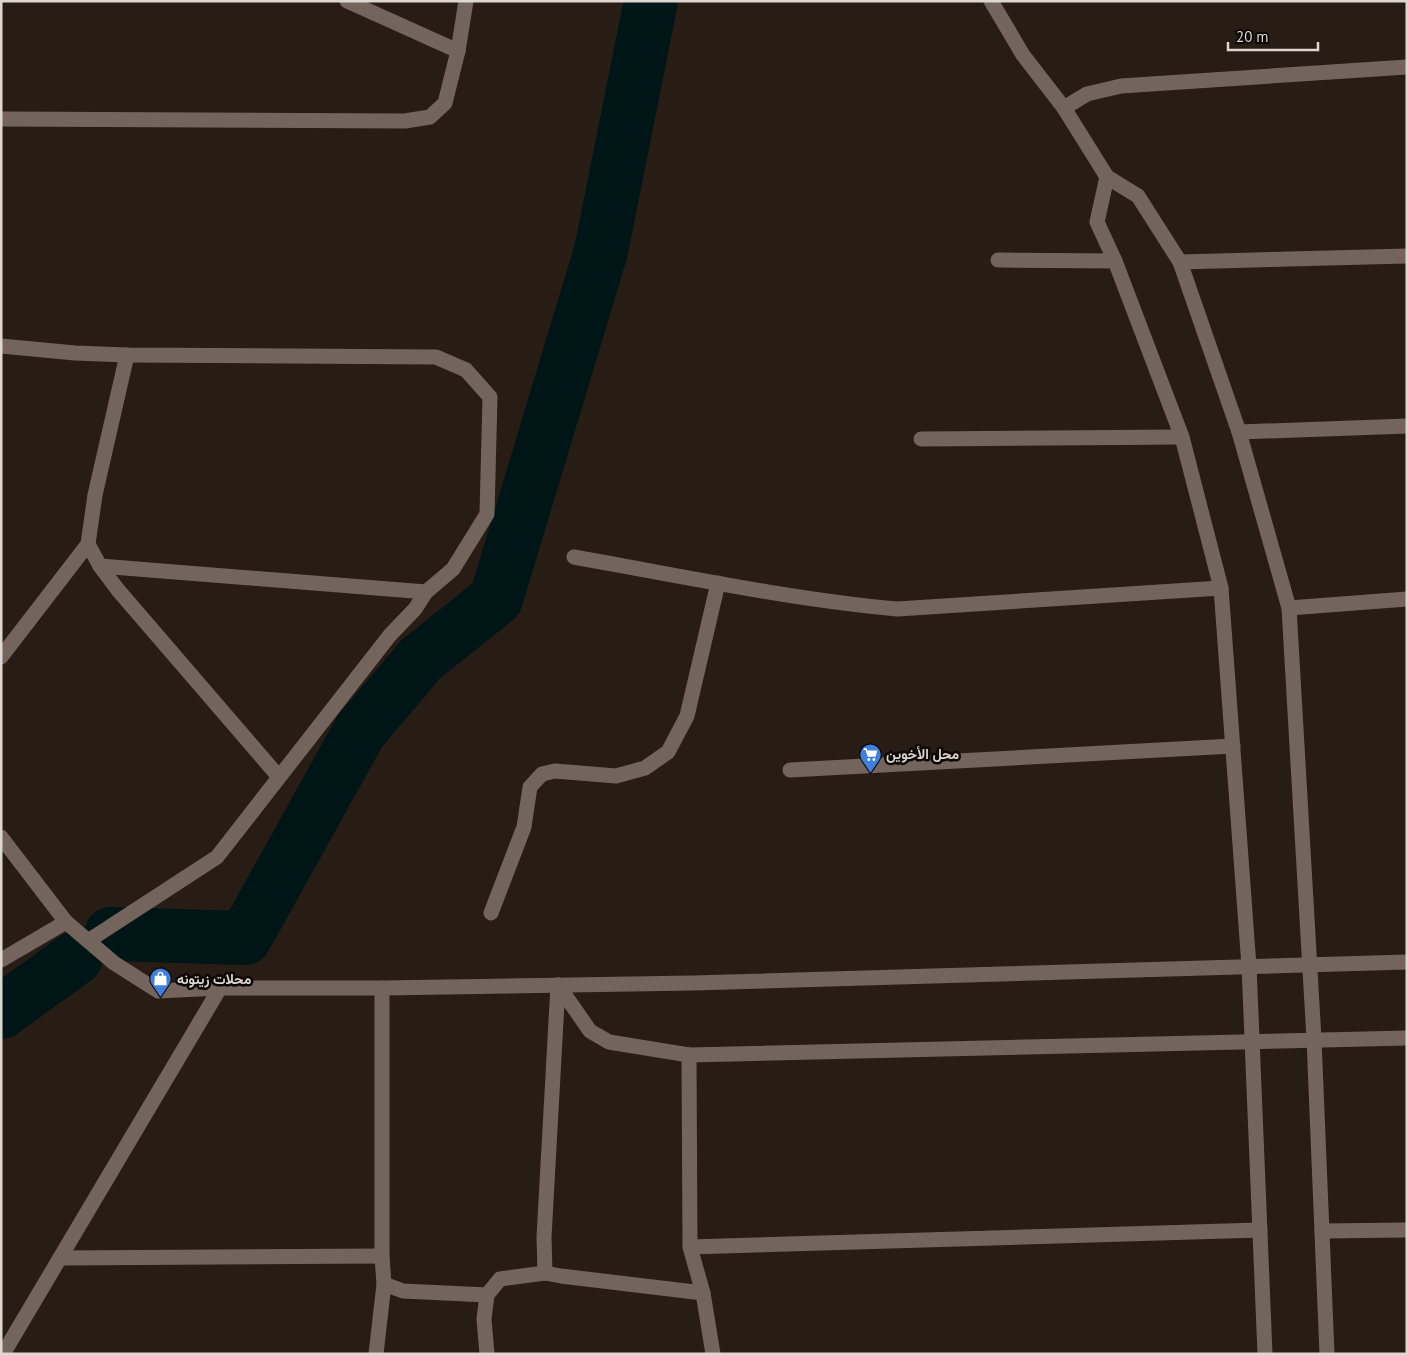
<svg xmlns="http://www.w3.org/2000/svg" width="1408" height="1355" font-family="'PT Sans',Vazirmatn,sans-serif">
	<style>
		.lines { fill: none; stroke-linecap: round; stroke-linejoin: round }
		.river { stroke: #001516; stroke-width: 54 }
		.minor { stroke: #73655c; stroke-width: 15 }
		.labels { text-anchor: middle; stroke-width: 5; stroke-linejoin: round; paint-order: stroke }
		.poi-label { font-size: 14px; font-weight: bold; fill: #ded6d1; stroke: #0d0806; text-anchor: start }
	</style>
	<rect width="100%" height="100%" fill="#281d15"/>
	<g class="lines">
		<g class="river">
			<path d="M 111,934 L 245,938 L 360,731 L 421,659 L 496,599 L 601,251 L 651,1"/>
			<path d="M 1,1012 L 76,958"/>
		</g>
		<g class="minor">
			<path d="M 347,1 L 458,51"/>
			<path d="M 991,1 L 1023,55 L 1064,108 L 1107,177 L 1138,196 L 1180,262 L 1239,432 L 1289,608 L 1314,1039 L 1327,1354"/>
			<path d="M 1064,108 L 1087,94 L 1121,86 L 1407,67"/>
			<path d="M 1,119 L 405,121 L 430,117 L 445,103 L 458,51 L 466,1"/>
			<path d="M 1107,177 L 1097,222 L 1115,261 L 1182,437 L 1221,588 L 1249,966 L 1265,1354"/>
			<path d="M 998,260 L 1115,261"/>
			<path d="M 1180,262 L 1407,256"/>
			<path d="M 1,346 L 75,353 L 127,355 L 436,357 L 466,370 L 490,397 L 487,514 L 453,569 L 426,592 L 415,609 L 390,635 L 217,857 L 88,941"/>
			<path d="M 127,355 L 95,495 L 88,544 L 100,566 L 118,590 L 279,777"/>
			<path d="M 1239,432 L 1407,426"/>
			<path d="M 921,439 L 1182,437"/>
			<path d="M 574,557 C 681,576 789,599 897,609 L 1221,588"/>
			<path d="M 100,566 L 426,592"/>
			<path d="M 1289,608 L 1407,599"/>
			<path d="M 1,657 L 88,544"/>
			<path d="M 790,770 L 1233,746"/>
			<path d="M 1,837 L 66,922 L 114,963 L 158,991 L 220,988 L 382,988 L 693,983 L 1407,962"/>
			<path d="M 491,913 L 524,827 L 530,787 L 542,774 L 555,771 L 616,776 L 645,768 L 668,752 L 687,716 L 718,583"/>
			<path d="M 1,960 L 66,922"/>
			<path d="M 558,985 L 590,1031 L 609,1042 L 689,1055 L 1407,1038"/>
			<path d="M 558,985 L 544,1237 L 545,1273 L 561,1276 L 703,1293"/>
			<path d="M 382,988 L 382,1256 L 384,1284 L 403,1291 L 487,1295"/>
			<path d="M 689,1055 L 690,1247 L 703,1293 L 713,1354"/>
			<path d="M 1322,1231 L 1407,1230"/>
			<path d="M 690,1247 L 1260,1230"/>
			<path d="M 60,1258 L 382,1256"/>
			<path d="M 3,1354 L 220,988"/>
			<path d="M 376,1354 L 384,1284"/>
			<path d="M 487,1354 L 484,1319 L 487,1295 L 500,1279 L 545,1273"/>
		</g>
	</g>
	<defs>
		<symbol id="supermarket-pin" viewBox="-11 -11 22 30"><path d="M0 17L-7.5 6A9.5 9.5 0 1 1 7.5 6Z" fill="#3f7fe0" stroke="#0d0806"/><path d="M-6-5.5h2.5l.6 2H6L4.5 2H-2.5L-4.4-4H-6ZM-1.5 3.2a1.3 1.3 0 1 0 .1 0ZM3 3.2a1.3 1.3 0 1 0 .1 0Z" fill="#fff"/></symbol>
		<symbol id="shop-pin" viewBox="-11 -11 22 30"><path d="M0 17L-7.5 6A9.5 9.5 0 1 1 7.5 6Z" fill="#3f7fe0" stroke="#0d0806"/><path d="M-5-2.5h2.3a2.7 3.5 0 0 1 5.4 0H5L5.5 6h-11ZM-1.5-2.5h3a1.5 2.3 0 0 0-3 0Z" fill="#fff"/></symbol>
	</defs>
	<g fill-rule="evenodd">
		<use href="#supermarket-pin" x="858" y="742" width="25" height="34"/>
		<use href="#shop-pin" x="148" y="966" width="25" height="34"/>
	</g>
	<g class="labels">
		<g class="poi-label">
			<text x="886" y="759">محل الأخوين</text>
			<text x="177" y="984">محلات زيتونه</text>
		</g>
	</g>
	<rect width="1408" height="1355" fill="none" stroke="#ded6d1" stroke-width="5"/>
	<path d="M1228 42v8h90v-8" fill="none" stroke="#ded6d1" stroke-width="2.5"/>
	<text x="1236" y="42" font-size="15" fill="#ded6d1" stroke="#0d0806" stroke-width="4" paint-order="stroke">20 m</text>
</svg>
